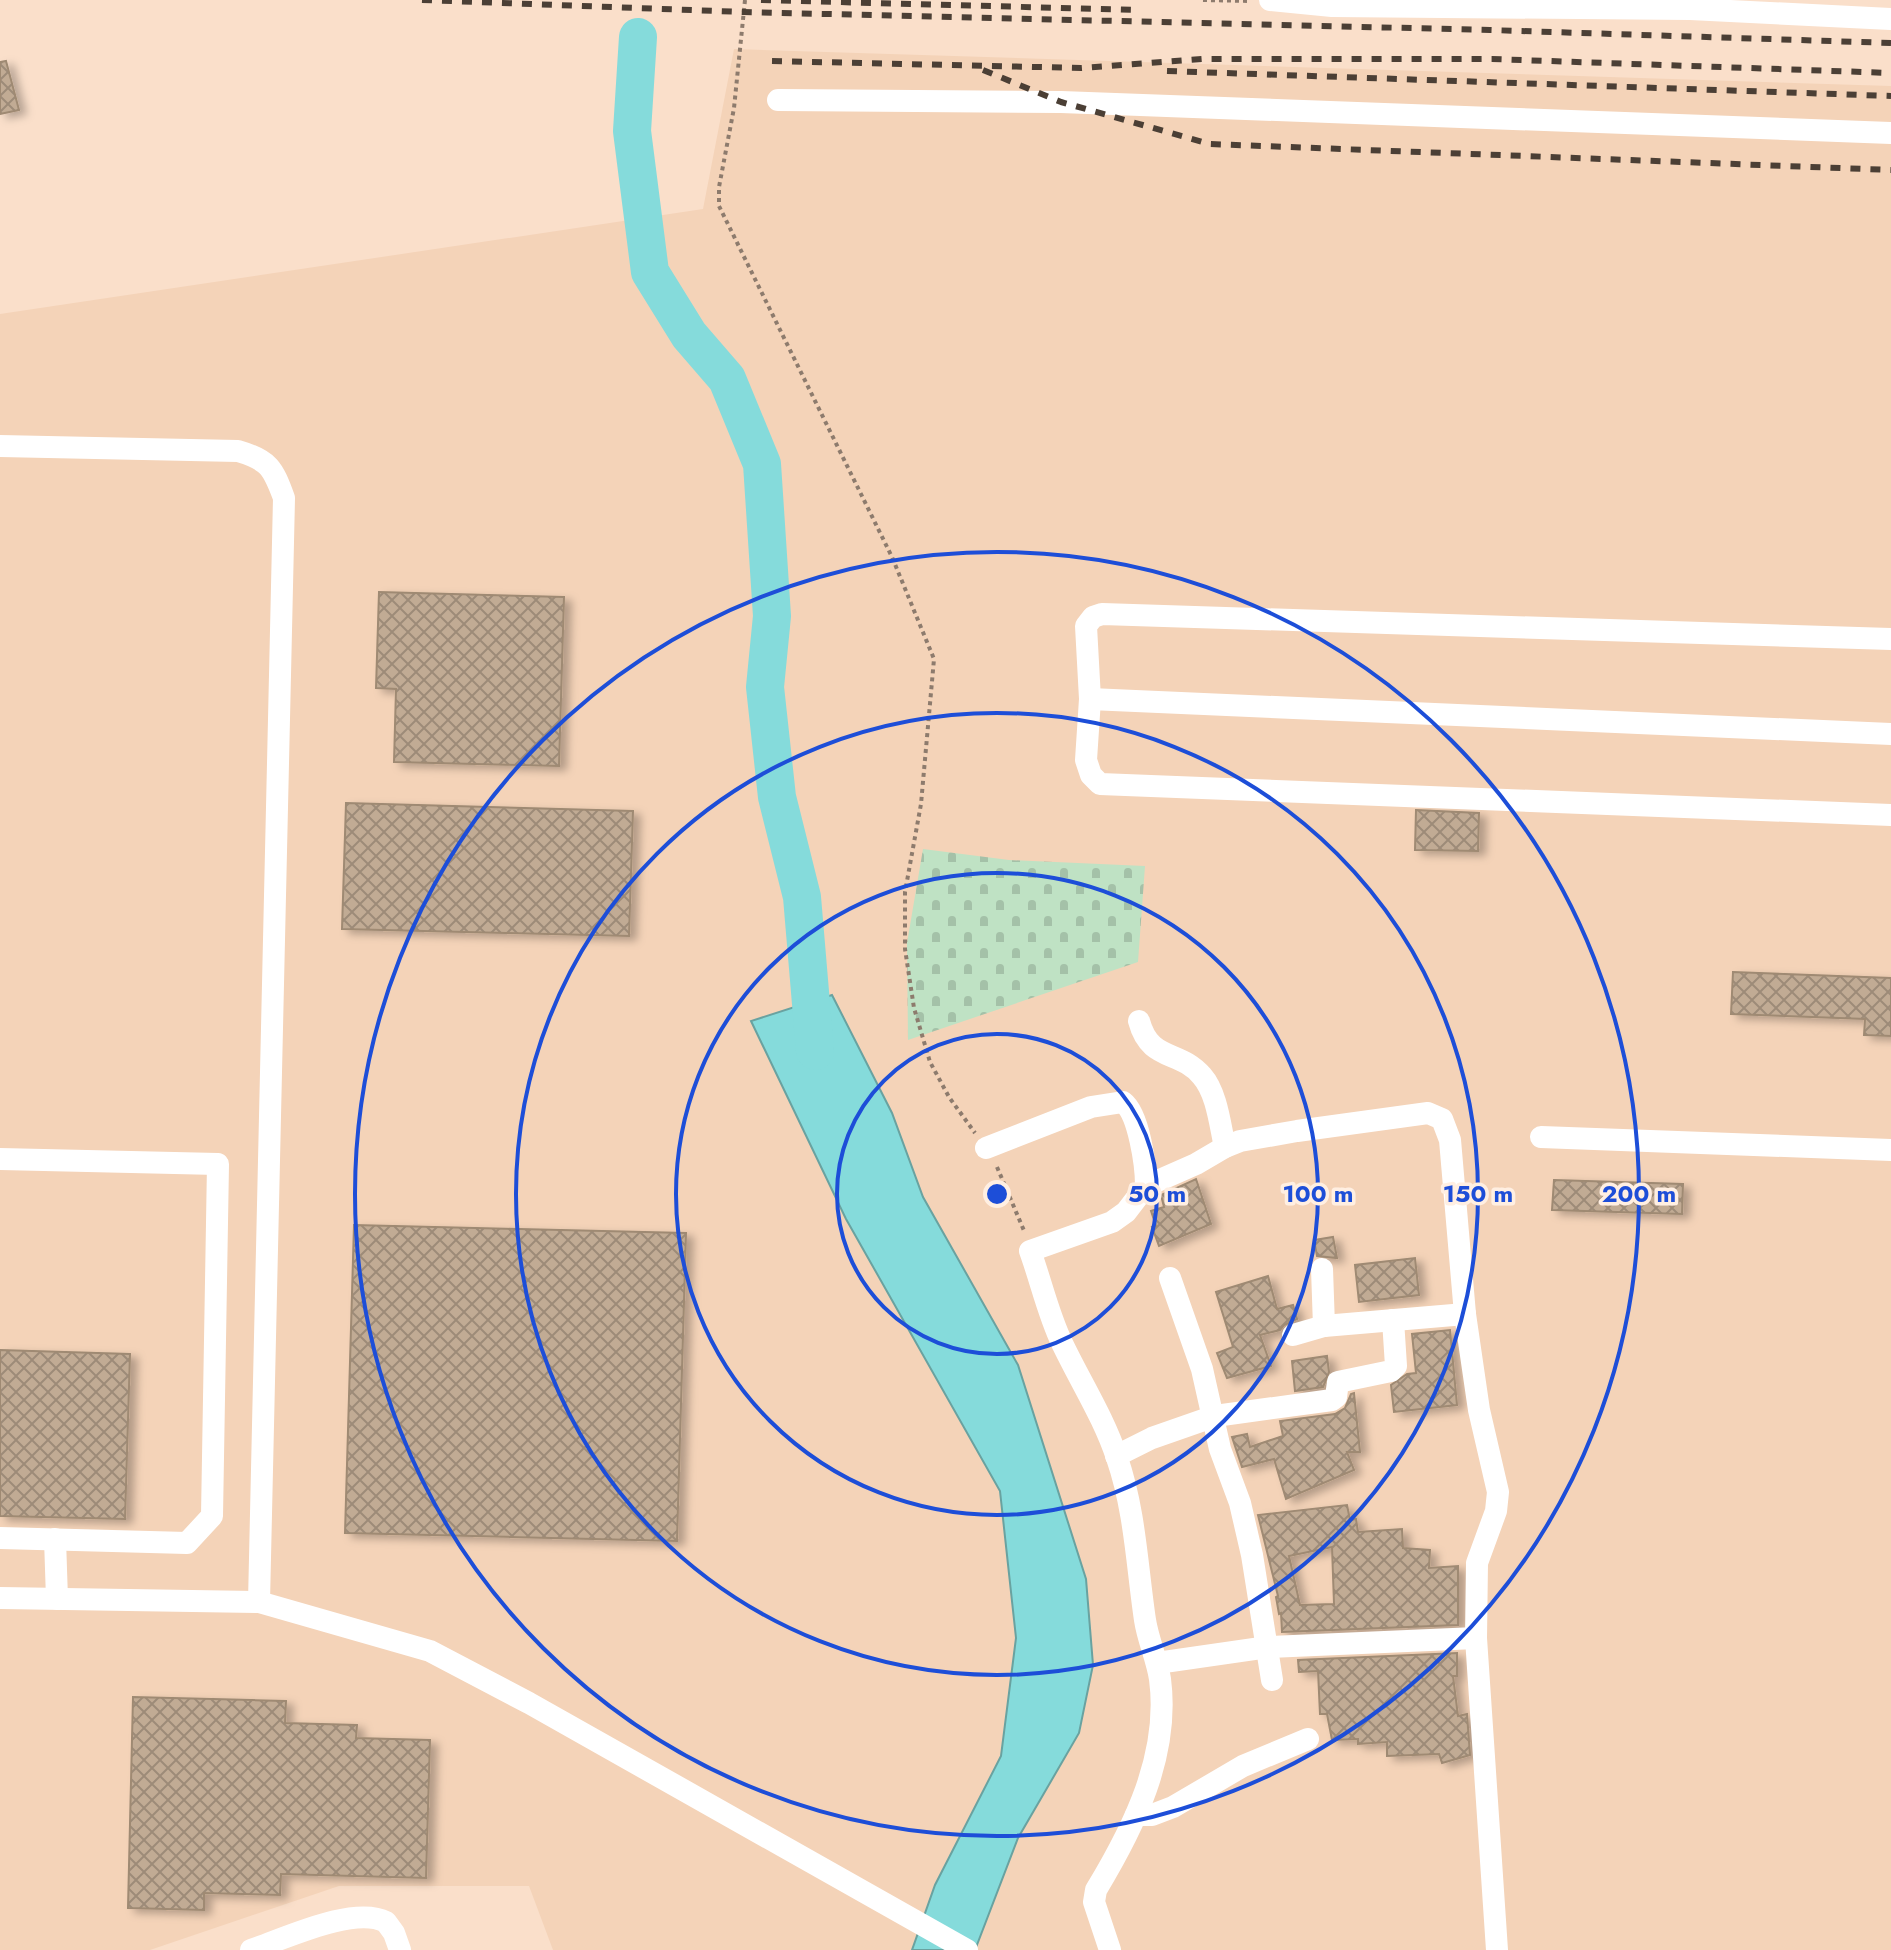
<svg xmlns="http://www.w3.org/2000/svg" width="1891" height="1950" font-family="Jost,sans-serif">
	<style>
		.built { fill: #f4d3b8 }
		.cemetery { fill: url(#cemetery-stones) }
		.water { fill: #85dbdb; stroke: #69a2a0; stroke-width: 2 }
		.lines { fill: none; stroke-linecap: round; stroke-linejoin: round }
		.river { stroke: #85dbdb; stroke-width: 38 }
		.building { fill: url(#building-cross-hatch); stroke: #9f8a73; stroke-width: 2; fill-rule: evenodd; filter: url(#shadow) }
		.path { stroke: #8d7b6d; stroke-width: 4; stroke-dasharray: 4 4; stroke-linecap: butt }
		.minor { stroke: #fff; stroke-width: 22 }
		.rail { stroke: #4b3f35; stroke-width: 6; stroke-dasharray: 10 10; stroke-linecap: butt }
		.ring { fill: none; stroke: #1d4ed8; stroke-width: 4 }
		.centre { fill: #1d4ed8; stroke: #ffefe2; stroke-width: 4 }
		.ring-label { font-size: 24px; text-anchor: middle; font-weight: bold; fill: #1d4ed8; stroke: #ffefe2; stroke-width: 7; stroke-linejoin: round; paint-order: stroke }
	</style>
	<defs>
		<pattern id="cemetery-stones" width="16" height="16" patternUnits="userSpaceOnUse" patternTransform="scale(2)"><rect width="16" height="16" fill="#bfe2c4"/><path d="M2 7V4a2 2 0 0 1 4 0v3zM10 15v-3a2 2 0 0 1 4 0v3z" fill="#a4c1a8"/></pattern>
		<pattern id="building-cross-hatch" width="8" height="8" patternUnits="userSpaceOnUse" patternTransform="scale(2)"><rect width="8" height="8" fill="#c1ab94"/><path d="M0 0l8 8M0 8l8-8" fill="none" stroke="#9d8b78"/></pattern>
		<filter id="shadow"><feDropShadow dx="7" dy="4" stdDeviation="4" flood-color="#0004"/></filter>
	</defs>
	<rect width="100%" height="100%" fill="#fadfca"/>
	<path class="built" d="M 734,49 L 1891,86 L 1891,1950 L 553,1950 L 529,1886 L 339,1886 L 150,1950 L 0,1950 L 0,314 L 703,209 Z"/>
	<path class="cemetery" d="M 923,849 L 1009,860 L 1145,866 L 1138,962 L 908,1040 L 907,943 Z"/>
	<path class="water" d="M 832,995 L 892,1113 L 923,1197 L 1018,1365 L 1086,1579 L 1093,1665 L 1079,1733 L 1018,1838 L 975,1950 L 912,1950 L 935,1885 L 1001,1756 L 1016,1638 L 1000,1491 L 846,1219 L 751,1021 Z"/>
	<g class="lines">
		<path class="river" d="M 638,37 L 632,131 L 650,272 L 689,335 L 727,379 L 762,464 L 772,616 L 765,687 L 777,797 L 802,897 L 815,1051"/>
	</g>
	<g class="building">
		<path d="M 6,61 L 19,110 L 0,114 L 0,62 Z"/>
		<path d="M 379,592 L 564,597 L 559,766 L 394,762 L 396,689 L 376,688 Z"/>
		<path d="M 346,803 L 633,811 L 629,936 L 342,929 Z"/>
		<path d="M 1416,810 L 1479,813 L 1478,851 L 1415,850 Z"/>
		<path d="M 1733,972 L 1891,978 L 1891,1036 L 1864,1035 L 1865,1019 L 1731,1014 Z"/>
		<path d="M 1196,1179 L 1211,1224 L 1159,1246 L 1152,1227 L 1156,1226 L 1151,1211 L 1164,1207 L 1161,1195 Z"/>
		<path d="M 1554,1180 L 1683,1184 L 1682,1214 L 1552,1210 Z"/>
		<path d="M 354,1225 L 686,1233 L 677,1541 L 345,1533 Z"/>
		<path d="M 1333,1237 L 1337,1258 L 1317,1256 L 1314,1240 Z"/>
		<path d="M 1415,1258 L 1419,1295 L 1359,1302 L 1355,1265 Z"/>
		<path d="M 1268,1276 L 1277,1309 L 1293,1305 L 1297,1319 L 1284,1325 L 1280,1330 L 1260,1335 L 1271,1366 L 1227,1378 L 1217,1353 L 1233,1347 L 1216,1292 Z"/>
		<path d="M 1450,1330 L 1457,1405 L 1394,1412 L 1391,1385 L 1407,1374 L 1416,1373 L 1412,1334 Z"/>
		<path d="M 0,1350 L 130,1354 L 125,1519 L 0,1516 Z"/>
		<path d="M 1327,1356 L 1329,1372 L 1323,1387 L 1295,1391 L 1292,1361 Z"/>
		<path d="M 1354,1393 L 1360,1452 L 1347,1452 L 1354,1470 L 1286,1499 L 1274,1459 L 1242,1467 L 1232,1437 L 1247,1434 L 1250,1447 L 1283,1436 L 1280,1421 L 1335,1414 L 1345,1408 L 1351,1394 Z"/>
		<path d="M 1347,1505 L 1350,1520 L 1356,1519 L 1358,1532 L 1402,1529 L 1403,1548 L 1430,1550 L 1429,1568 L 1458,1566 L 1458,1625 L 1282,1632 L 1281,1613 L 1279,1614 L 1276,1597 L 1278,1596 L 1258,1515 ZM 1332,1547 L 1334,1604 L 1300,1605 L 1289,1556 Z"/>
		<path d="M 1457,1653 L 1457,1676 L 1453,1676 L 1458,1716 L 1467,1714 L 1470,1755 L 1442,1763 L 1439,1754 L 1387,1756 L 1387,1742 L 1358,1744 L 1358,1739 L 1332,1740 L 1327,1714 L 1320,1714 L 1318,1671 L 1299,1672 L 1298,1660 Z"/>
		<path d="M 133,1697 L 286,1701 L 285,1723 L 357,1725 L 356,1738 L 430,1740 L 426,1878 L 281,1874 L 280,1895 L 204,1893 L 204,1910 L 128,1908 Z"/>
	</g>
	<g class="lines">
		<g class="path">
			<path d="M 745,0 L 734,108 L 719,187 L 719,206 L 892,557 L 934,659 L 921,804 L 905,892 L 905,949 L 914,1008 L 930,1062 L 949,1097 L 975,1133"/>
			<path d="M 1203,0 L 1249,1"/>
			<path d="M 997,1167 L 1025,1233"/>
		</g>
		<g class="minor">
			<path d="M 1270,0 L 1332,6 L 1690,9 L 1891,19"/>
			<path d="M 778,100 L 1061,102 L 1891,133"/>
			<path d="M 0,446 L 238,451 C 269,460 273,468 284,498 L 259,1602"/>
			<path d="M 1891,639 L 1102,614 L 1093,617 L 1086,626 L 1090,699 L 1086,760 L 1091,775 L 1100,784 L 1891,815"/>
			<path d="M 1090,699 L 1891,734"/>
			<path d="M 1139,1021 C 1150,1062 1179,1049 1202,1076 C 1217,1093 1220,1125 1225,1147"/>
			<path d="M 1541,1137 L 1891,1150"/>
			<path d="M 986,1148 L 1091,1107 L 1123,1102 C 1139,1114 1146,1166 1146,1186"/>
			<path d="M 0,1159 L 218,1164 L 212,1516 L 187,1543 L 0,1538"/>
			<path d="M 1322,1269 L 1324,1326"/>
			<path d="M 1170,1278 L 1202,1369 L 1220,1449 L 1240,1503 L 1252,1555 L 1272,1680"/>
			<path d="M 1293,1335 L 1324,1326 L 1465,1314"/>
			<path d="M 1116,1456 L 1152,1438 L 1215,1416 L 1332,1400 L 1336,1397 L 1338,1382 L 1391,1371 L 1396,1366 L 1393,1320"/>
			<path d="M 55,1539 L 57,1599"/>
			<path d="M 0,1598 L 259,1602 L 430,1651 L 529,1703 L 967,1950"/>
			<path d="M 1157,1663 L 1268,1647 L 1476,1638"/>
			<path d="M 1136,1815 L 1152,1815 L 1173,1807 L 1243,1766 L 1308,1739"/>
			<path d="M 251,1950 C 284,1939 354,1905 386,1922 L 394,1933 L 400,1950"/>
			<path d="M 1110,1950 L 1094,1902 L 1096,1890 C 1134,1827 1170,1755 1160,1679 C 1157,1659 1148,1640 1145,1620 C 1137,1566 1135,1510 1117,1458 C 1104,1418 1080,1381 1062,1343 C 1048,1314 1041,1281 1030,1251 L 1112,1222 L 1126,1212 L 1146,1186 L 1196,1164 L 1225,1147 L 1240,1141 L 1297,1131 L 1428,1113 L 1442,1119 L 1450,1140 L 1465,1314 L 1479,1410 L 1498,1492 L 1496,1511 L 1477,1563 L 1476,1638 L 1497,1950"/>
		</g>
		<g class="rail">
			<path d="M 422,0 L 744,12 L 1490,30 L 1891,43"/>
			<path d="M 761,0 L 1139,10"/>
			<path d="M 772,61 L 1081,68 L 1202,59 L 1492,59 L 1891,73"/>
			<path d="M 983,70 L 1061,102 L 1210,144 L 1891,170"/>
			<path d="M 1167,71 L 1891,96"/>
		</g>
	</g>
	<g class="ring">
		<circle cx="997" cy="1194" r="160"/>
		<circle cx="997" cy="1194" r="321"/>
		<circle cx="997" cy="1194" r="481"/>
		<circle cx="997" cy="1194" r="642"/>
	</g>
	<circle cx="997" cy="1194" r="12" class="centre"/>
	<g class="ring-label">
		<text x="1157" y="1202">50 m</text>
		<text x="1318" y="1202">100 m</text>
		<text x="1478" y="1202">150 m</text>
		<text x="1639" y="1202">200 m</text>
	</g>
</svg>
